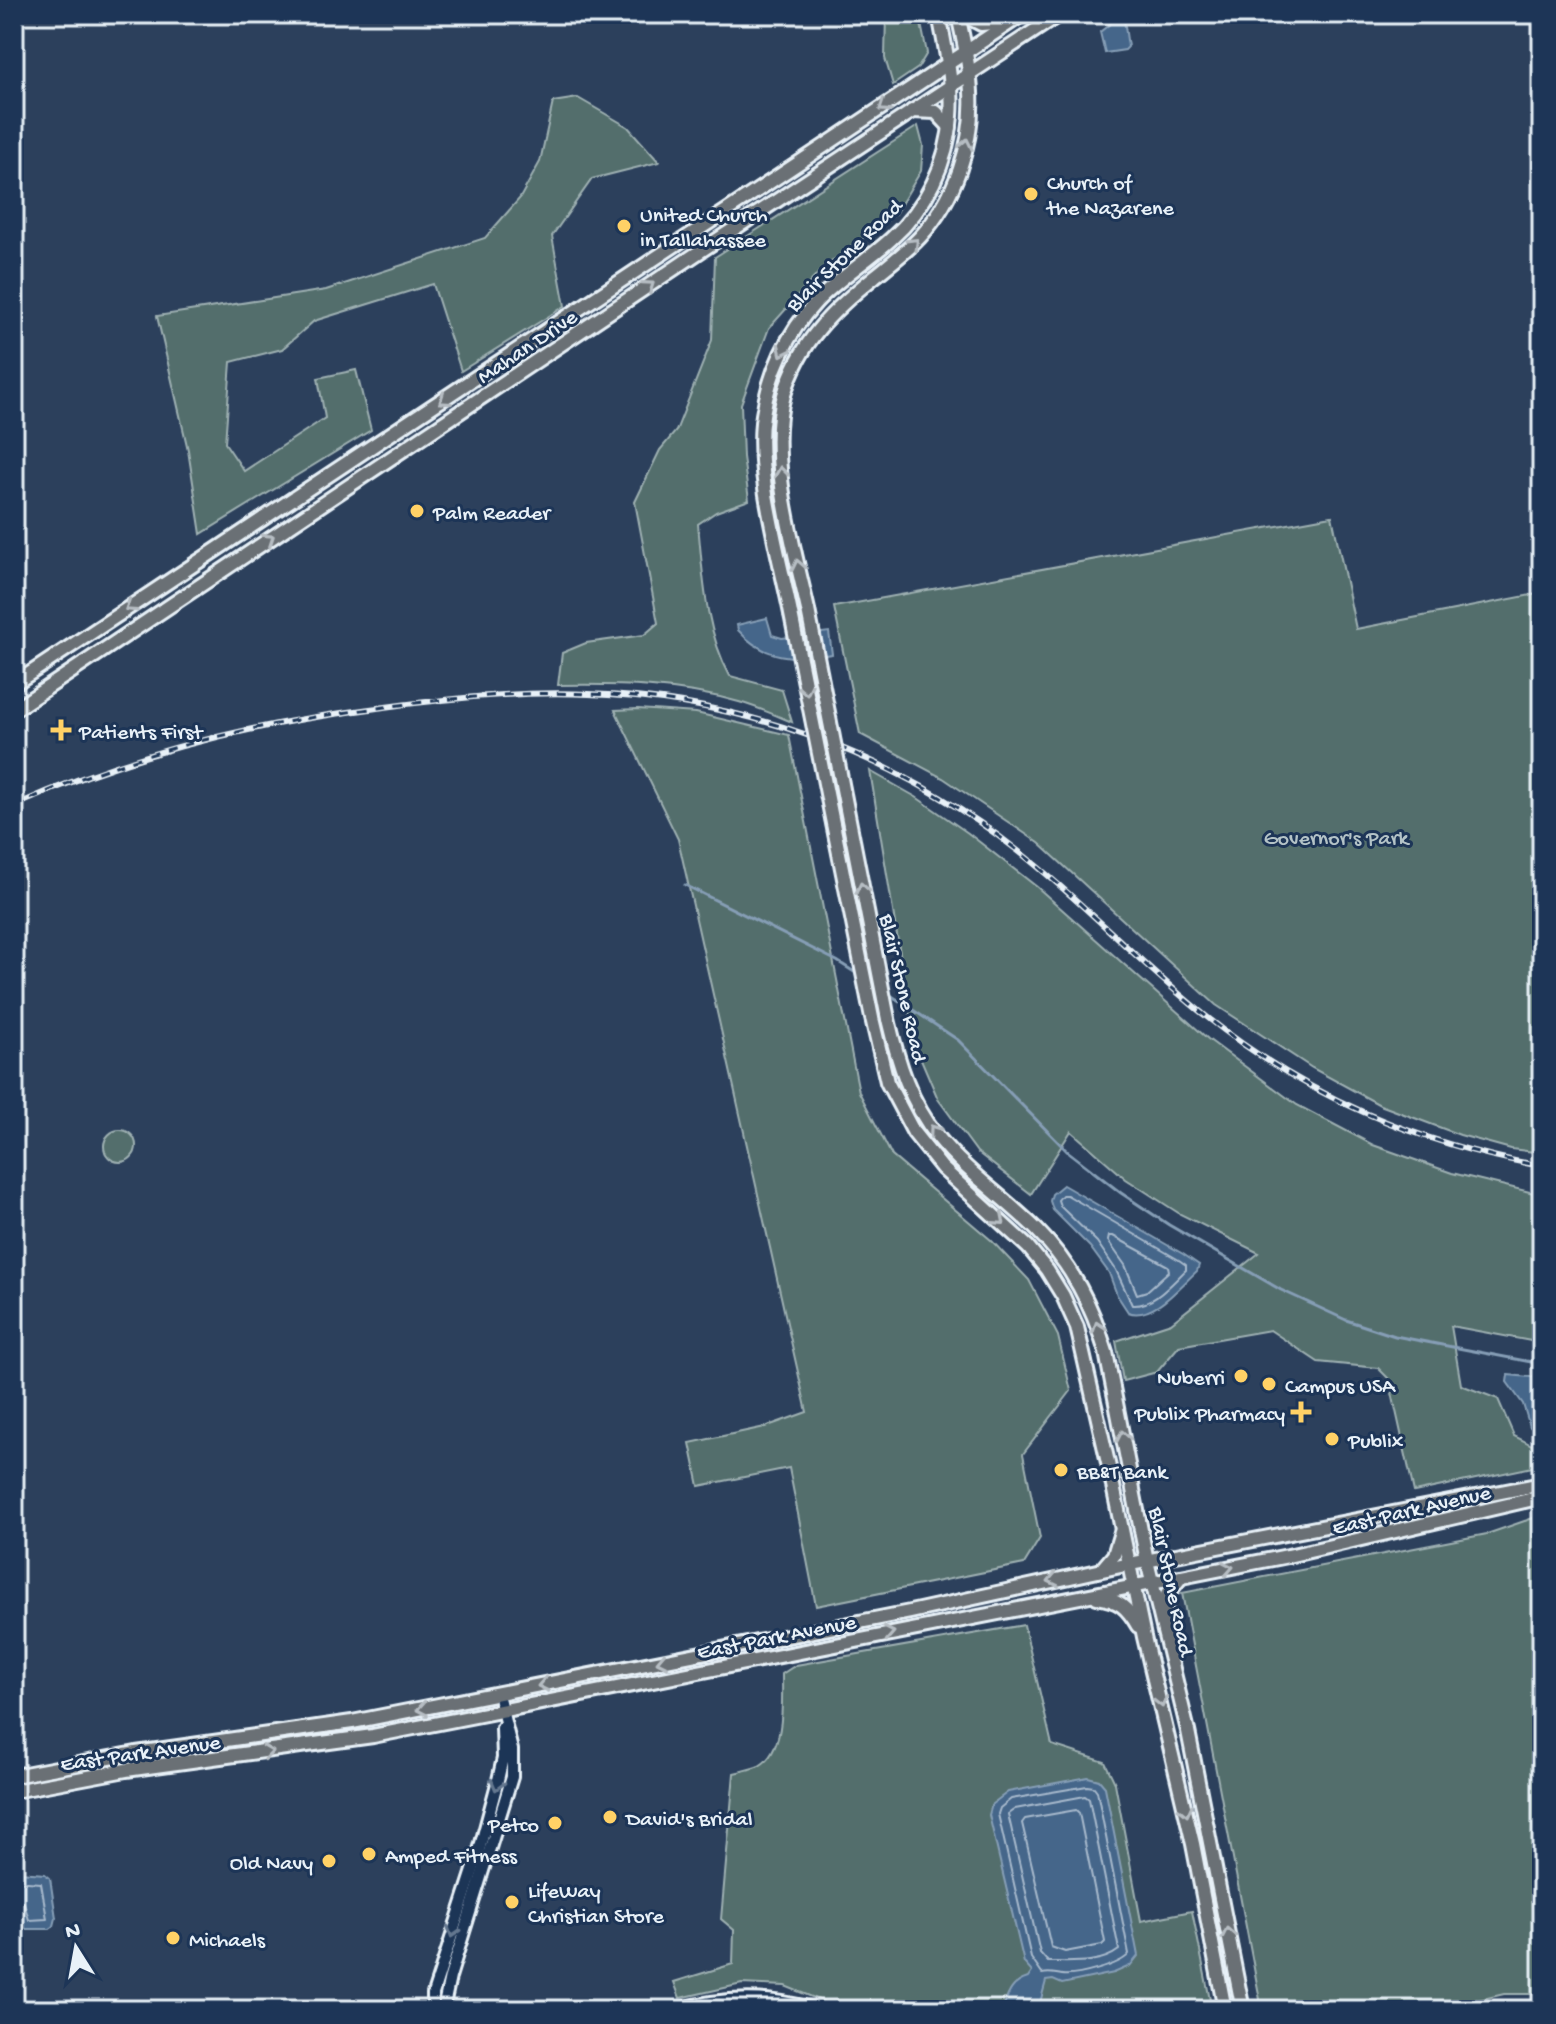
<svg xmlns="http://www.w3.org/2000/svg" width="1556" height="2024" font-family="'Gochi Hand',sans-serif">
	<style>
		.green { fill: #536e6c; stroke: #9eb0b2; stroke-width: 2 }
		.water { fill: #45668a; stroke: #869eb6; stroke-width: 2 }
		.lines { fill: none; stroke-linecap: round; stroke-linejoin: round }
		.shore { stroke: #a7b9cc; stroke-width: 2 }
		.stream { stroke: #869eb6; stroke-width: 3 }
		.minor-casing { stroke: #e8f1f8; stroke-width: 16 }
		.major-casing { stroke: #e8f1f8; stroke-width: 18 }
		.minor { stroke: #1d3557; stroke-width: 10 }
		.major { stroke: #6b7074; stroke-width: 12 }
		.rail-casing { stroke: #e8f1f8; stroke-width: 6 }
		.rail { stroke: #1d3557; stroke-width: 3; stroke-dasharray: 9; stroke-linecap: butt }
		.major-bridge-casing { stroke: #e8f1f8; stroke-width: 18; stroke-linecap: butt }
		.major-bridge { stroke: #6b7074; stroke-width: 12 }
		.oneway { stroke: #b6bdc3 }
		.oneway2 { stroke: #64778f }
		.poi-dot { fill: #ffd166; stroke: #1d3557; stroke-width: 3 }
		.labels { text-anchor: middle; stroke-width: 6; stroke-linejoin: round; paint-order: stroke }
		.poi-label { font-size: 22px; fill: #e8f1f8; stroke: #1d3557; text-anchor: start }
		.street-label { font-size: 22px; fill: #e8f1f8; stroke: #1d3557 }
		.park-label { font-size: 22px; fill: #b4c3c7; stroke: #1d3557 }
	</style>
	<rect width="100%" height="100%" fill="#2c405c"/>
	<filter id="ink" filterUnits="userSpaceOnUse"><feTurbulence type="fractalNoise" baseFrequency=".0125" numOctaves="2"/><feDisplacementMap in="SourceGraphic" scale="16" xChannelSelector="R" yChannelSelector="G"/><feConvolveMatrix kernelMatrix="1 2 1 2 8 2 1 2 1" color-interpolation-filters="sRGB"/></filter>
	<g filter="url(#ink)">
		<g class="green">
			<path d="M 886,14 L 919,14 L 927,53 L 918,68 L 893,85 L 885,58 Z"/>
			<path d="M 578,98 L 628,127 L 659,162 L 592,179 L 552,236 L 565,306 L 461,371 L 433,284 L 314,321 L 282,349 L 231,362 L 225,443 L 244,471 L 325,418 L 318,378 L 356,370 L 371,430 L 201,534 L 188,450 L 157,316 L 326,290 L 485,238 L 520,198 L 540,162 L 553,102 Z"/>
			<path d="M 918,126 L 923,145 L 921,171 L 895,214 L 822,269 L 769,328 L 741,404 L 743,457 L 749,500 L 716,512 L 698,524 C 703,575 705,630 730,676 L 782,690 L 792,722 C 775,715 757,707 739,702 C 680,685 619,684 558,685 L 562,653 L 586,643 L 644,635 L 658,623 L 635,502 L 660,450 L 676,431 L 712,340 L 715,257 Z"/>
			<path d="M 1332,516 L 1356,629 L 1542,593 L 1542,1153 L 1511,1149 L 1460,1135 L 1380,1105 L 1312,1068 L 1216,1005 L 1039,843 L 943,778 L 860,734 L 834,607 Z"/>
			<path d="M 638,709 L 696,713 L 789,735 L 859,1092 L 892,1156 L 991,1240 L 1029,1280 L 1058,1336 L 1071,1391 L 1023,1454 L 1040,1538 L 1024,1564 L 816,1606 L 789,1468 L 699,1486 L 690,1443 L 765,1427 L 807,1412 L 678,839 L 615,710 Z"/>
			<path d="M 870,771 L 916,797 L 968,833 L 1037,887 L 1208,1039 L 1297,1105 L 1373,1145 L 1452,1173 L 1542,1195 L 1542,1343 L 1451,1326 L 1461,1385 L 1498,1399 L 1514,1436 L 1542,1450 L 1542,1465 L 1414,1492 L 1389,1379 L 1378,1368 L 1318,1362 L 1270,1330 L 1179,1346 L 1157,1372 L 1123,1381 L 1116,1341 L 1171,1323 L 1259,1253 L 1180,1214 L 1126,1179 L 1071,1131 L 1031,1194 L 977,1152 L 938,1099 L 915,1045 Z"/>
			<circle cx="120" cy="1146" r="16"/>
			<path d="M 1542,1515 L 1542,1994 L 1504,1994 L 1437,2010 L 1262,2010 L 1182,1593 L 1487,1534 Z"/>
			<path d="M 1024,1625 L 1052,1745 L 1105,1762 L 1115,1783 L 1141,1921 L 1192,1911 L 1212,2010 L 844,2010 L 785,1986 L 742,1984 L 680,1998 L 674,1982 L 733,1964 L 734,1930 L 721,1919 L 734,1773 C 742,1771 752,1769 759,1766 C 786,1751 782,1700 782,1674 L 796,1665 Z"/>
		</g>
		<g class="water">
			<path d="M 1120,16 L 1124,19 L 1128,47 L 1125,50 L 1105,53 L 1100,32 Z"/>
			<path d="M 767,618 L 772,635 L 782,638 L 829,632 L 832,654 C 796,660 764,660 738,630 L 737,625 Z"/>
			<path d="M 1063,1185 L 1183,1254 L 1199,1265 L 1197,1271 C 1180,1286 1153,1321 1128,1312 L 1117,1295 L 1109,1273 L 1090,1247 L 1053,1210 L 1050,1201 L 1052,1194 Z"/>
			<path d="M 1508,1375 L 1542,1378 L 1542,1436 L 1530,1427 L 1523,1404 L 1507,1382 Z"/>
			<path d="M 1088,1777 L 1099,1780 L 1105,1787 L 1138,1956 L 1130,1966 L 1114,1973 L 1062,1984 L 1053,1980 L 1046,1981 L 1038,2010 L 1002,2010 C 1008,1994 1011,1983 1028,1978 L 1032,1972 L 1024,1963 L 989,1815 L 992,1804 L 1008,1792 Z"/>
			<path d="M 19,1872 L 45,1874 L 50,1878 L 56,1918 L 54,1926 L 50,1929 L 23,1929 L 20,1924 L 14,1876 Z"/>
		</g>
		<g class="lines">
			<g class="shore">
				<path d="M 1062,1195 L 1067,1195 L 1179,1260 L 1186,1265 L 1186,1270 C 1172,1283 1153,1307 1132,1305 L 1116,1270 L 1097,1242 L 1060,1206 L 1058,1200 Z"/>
				<path d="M 1109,1236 L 1113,1236 L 1168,1266 L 1169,1271 L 1147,1291 L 1137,1294 L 1125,1265 L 1108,1241 Z"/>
				<path d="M 1087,1786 L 1094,1787 L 1097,1791 L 1129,1954 C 1121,1965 1076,1977 1062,1975 C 1054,1974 1051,1972 1042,1974 L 1031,1958 L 998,1814 L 1000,1808 L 1011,1799 Z"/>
				<path d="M 1085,1796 L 1089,1799 L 1119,1950 C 1100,1965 1070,1962 1048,1962 L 1040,1953 L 1008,1814 L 1015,1809 Z"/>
				<path d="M 1076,1810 L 1079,1813 L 1105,1942 L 1102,1945 L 1065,1952 L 1051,1947 L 1022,1823 L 1025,1819 Z"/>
				<path d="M 14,1881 L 41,1883 L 47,1919 L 29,1920 L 24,1903 L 14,1900"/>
			</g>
			<g class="stream">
				<path d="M 685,885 L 837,961 L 859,975"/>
				<path d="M 886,992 L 958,1040 L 1067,1151 L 1121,1193 L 1169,1225 L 1281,1290 L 1346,1320 L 1395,1336 L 1542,1364"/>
			</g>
			<defs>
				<g id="minor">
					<path d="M 433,2010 L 433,1994 L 477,1858 L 498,1780 L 503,1758 L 502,1728"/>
					<path d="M 443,2010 L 450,1977 L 512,1777 L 512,1750 L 498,1694"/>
					<path d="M 674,2010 C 720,1997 770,1995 817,2010"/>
				</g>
				<g id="major">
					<path d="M 962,14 L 981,24 L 1006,22"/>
					<path d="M 912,111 L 936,112 L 950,127"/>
					<path d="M 808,610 C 794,547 767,457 784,395 C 799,342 833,310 874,277 C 890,264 906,252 920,237 C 955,199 974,143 971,92 C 970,66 963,40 958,14"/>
					<path d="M 791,614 C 780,558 754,471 763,415 C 769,373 787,333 816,302 C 839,278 867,261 891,239 C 926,208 948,163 951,116 C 954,82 945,48 939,14"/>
					<path d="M 14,684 L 1023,14"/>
					<path d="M 14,710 L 702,250 L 1060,14"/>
					<path d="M 872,1018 L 887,1082 L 914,1133 L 942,1168 L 1028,1247 L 1047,1270 L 1063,1296 L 1077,1327 L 1111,1476 L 1144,1637 L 1193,1844 L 1225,2010"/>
					<path d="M 888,1019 C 898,1062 910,1102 938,1137 C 967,1173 1005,1198 1037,1230 C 1072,1265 1092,1306 1106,1352 L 1147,1561 L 1188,1731 L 1243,2010"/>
					<path d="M 1103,1568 L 1114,1555 L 1121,1532"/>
					<path d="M 1097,1597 C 1119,1600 1127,1607 1138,1626"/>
					<path d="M 1164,1617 L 1167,1595 L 1181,1577"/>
					<path d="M 14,1776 L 136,1753 L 352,1722 L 910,1612 L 1130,1564 L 1542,1484"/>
					<path d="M 14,1791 L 126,1770 L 373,1736 L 1288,1556 L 1542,1497"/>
				</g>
			</defs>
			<use href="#minor" class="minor-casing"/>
			<use href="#major" class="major-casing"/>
			<use href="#minor" class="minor"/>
			<use href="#major" class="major"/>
			<defs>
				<path id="rail" d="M 14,806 C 128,754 247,725 370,709 C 442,699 516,691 589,694 C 744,699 895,754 1017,850 C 1084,902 1141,965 1207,1017 C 1304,1095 1420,1145 1542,1166"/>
			</defs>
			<use href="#rail" class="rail-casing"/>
			<use href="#rail" class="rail"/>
			<defs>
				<g id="major-bridge">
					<path d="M 808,610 L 888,1019"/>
					<path d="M 791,614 L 872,1018"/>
				</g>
			</defs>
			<use href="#major-bridge" class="major-bridge-casing"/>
			<use href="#major-bridge" class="major-bridge"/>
		</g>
		<defs><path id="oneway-chevron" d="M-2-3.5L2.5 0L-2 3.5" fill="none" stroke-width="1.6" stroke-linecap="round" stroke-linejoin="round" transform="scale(2)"/></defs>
		<g class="oneway">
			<use href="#oneway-chevron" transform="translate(884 107) rotate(146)"/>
			<use href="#oneway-chevron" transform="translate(966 144) rotate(-78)"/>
			<use href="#oneway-chevron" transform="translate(914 243) rotate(-45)"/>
			<use href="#oneway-chevron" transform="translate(649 286) rotate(-35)"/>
			<use href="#oneway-chevron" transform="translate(783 351) rotate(115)"/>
			<use href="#oneway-chevron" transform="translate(444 400) rotate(146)"/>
			<use href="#oneway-chevron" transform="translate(781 472) rotate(-98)"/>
			<use href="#oneway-chevron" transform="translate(269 539) rotate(-34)"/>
			<use href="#oneway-chevron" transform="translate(798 565) rotate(-102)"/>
			<use href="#oneway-chevron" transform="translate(130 607) rotate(147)"/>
			<use href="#oneway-chevron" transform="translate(806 690) rotate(79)"/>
			<use href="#oneway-chevron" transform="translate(862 888) rotate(-101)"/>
			<use href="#oneway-chevron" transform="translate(934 1130) rotate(-126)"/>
			<use href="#oneway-chevron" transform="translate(1000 1220) rotate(41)"/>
			<use href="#oneway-chevron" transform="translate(1098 1327) rotate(-109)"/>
			<use href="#oneway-chevron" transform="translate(1123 1436) rotate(-101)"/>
			<use href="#oneway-chevron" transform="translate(1228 1568) rotate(-11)"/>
			<use href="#oneway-chevron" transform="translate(1053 1580) rotate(168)"/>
			<use href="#oneway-chevron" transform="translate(889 1633) rotate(-11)"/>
			<use href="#oneway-chevron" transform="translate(662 1661) rotate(168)"/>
			<use href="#oneway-chevron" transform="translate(543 1685) rotate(168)"/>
			<use href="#oneway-chevron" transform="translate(1161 1702) rotate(76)"/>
			<use href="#oneway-chevron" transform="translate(422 1709) rotate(169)"/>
			<use href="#oneway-chevron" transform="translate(268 1752) rotate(-8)"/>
			<use href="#oneway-chevron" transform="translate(1186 1811) rotate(77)"/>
			<use href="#oneway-chevron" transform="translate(1228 1933) rotate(-101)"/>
		</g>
		<g class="oneway2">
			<use href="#oneway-chevron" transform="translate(497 1785) rotate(105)"/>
			<use href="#oneway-chevron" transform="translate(453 1932) rotate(108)"/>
		</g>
	</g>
	<g class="poi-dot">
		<circle cx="1031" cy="194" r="8"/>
		<circle cx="624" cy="226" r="8"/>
		<circle cx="417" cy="511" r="8"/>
		<path d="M57 718h8v8h8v8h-8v8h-8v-8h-8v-8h8z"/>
		<circle cx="1241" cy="1376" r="8"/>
		<circle cx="1269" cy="1384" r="8"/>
		<path d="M1297 1400h8v8h8v8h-8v8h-8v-8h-8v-8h8z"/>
		<circle cx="1332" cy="1439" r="8"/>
		<circle cx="1061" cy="1470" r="8"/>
		<circle cx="610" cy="1817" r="8"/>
		<circle cx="555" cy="1823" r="8"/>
		<circle cx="369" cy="1854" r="8"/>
		<circle cx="329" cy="1861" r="8"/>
		<circle cx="512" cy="1902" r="8"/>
		<circle cx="173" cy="1938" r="8"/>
	</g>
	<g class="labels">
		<g class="poi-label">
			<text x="1047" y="189">Church of<tspan x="1047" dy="25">the Nazarene</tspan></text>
			<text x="640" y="221">United Church<tspan x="640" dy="25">in Tallahassee</tspan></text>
			<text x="433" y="519">Palm Reader</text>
			<text x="79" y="738">Patients First</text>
			<text x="1225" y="1384" text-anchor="end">Nuberri</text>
			<text x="1285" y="1392">Campus USA</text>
			<text x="1285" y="1420" text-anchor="end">Publix Pharmacy</text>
			<text x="1348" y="1447">Publix</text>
			<text x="1077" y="1478">BB&amp;T Bank</text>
			<text x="626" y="1825">David's Bridal</text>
			<text x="539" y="1831" text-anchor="end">Petco</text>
			<text x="385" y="1862">Amped Fitness</text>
			<text x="313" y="1869" text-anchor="end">Old Navy</text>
			<text x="528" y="1897">LifeWay<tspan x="528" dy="25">Christian Store</tspan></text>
			<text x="189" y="1946">Michaels</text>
		</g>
		<g class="street-label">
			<text transform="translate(843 254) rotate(-44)" y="8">Blair Stone Road</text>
			<text transform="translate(526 345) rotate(-34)" y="8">Mahan Drive</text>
			<text transform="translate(905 988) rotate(77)" y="8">Blair Stone Road</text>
			<text transform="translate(1411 1508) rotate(-13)" y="8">East Park Avenue</text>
			<text transform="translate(1173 1581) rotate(78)" y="8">Blair Stone Road</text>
			<text transform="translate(776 1635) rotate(-11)" y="8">East Park Avenue</text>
			<text transform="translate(140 1751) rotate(-8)" y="8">East Park Avenue</text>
		</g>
		<g class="park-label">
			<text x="1336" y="844">Governor's Park</text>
		</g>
	</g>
	<rect width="1556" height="2024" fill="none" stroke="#1d3557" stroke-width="48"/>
	<rect x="24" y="24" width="1508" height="1976" fill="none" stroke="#e8f1f8" stroke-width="3" filter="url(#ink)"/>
	<g transform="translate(76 1948) rotate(349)" stroke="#1d3557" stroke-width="6" paint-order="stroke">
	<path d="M0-6L14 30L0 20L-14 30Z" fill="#e8f1f8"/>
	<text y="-12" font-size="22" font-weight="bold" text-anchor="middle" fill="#e8f1f8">N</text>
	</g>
</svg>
